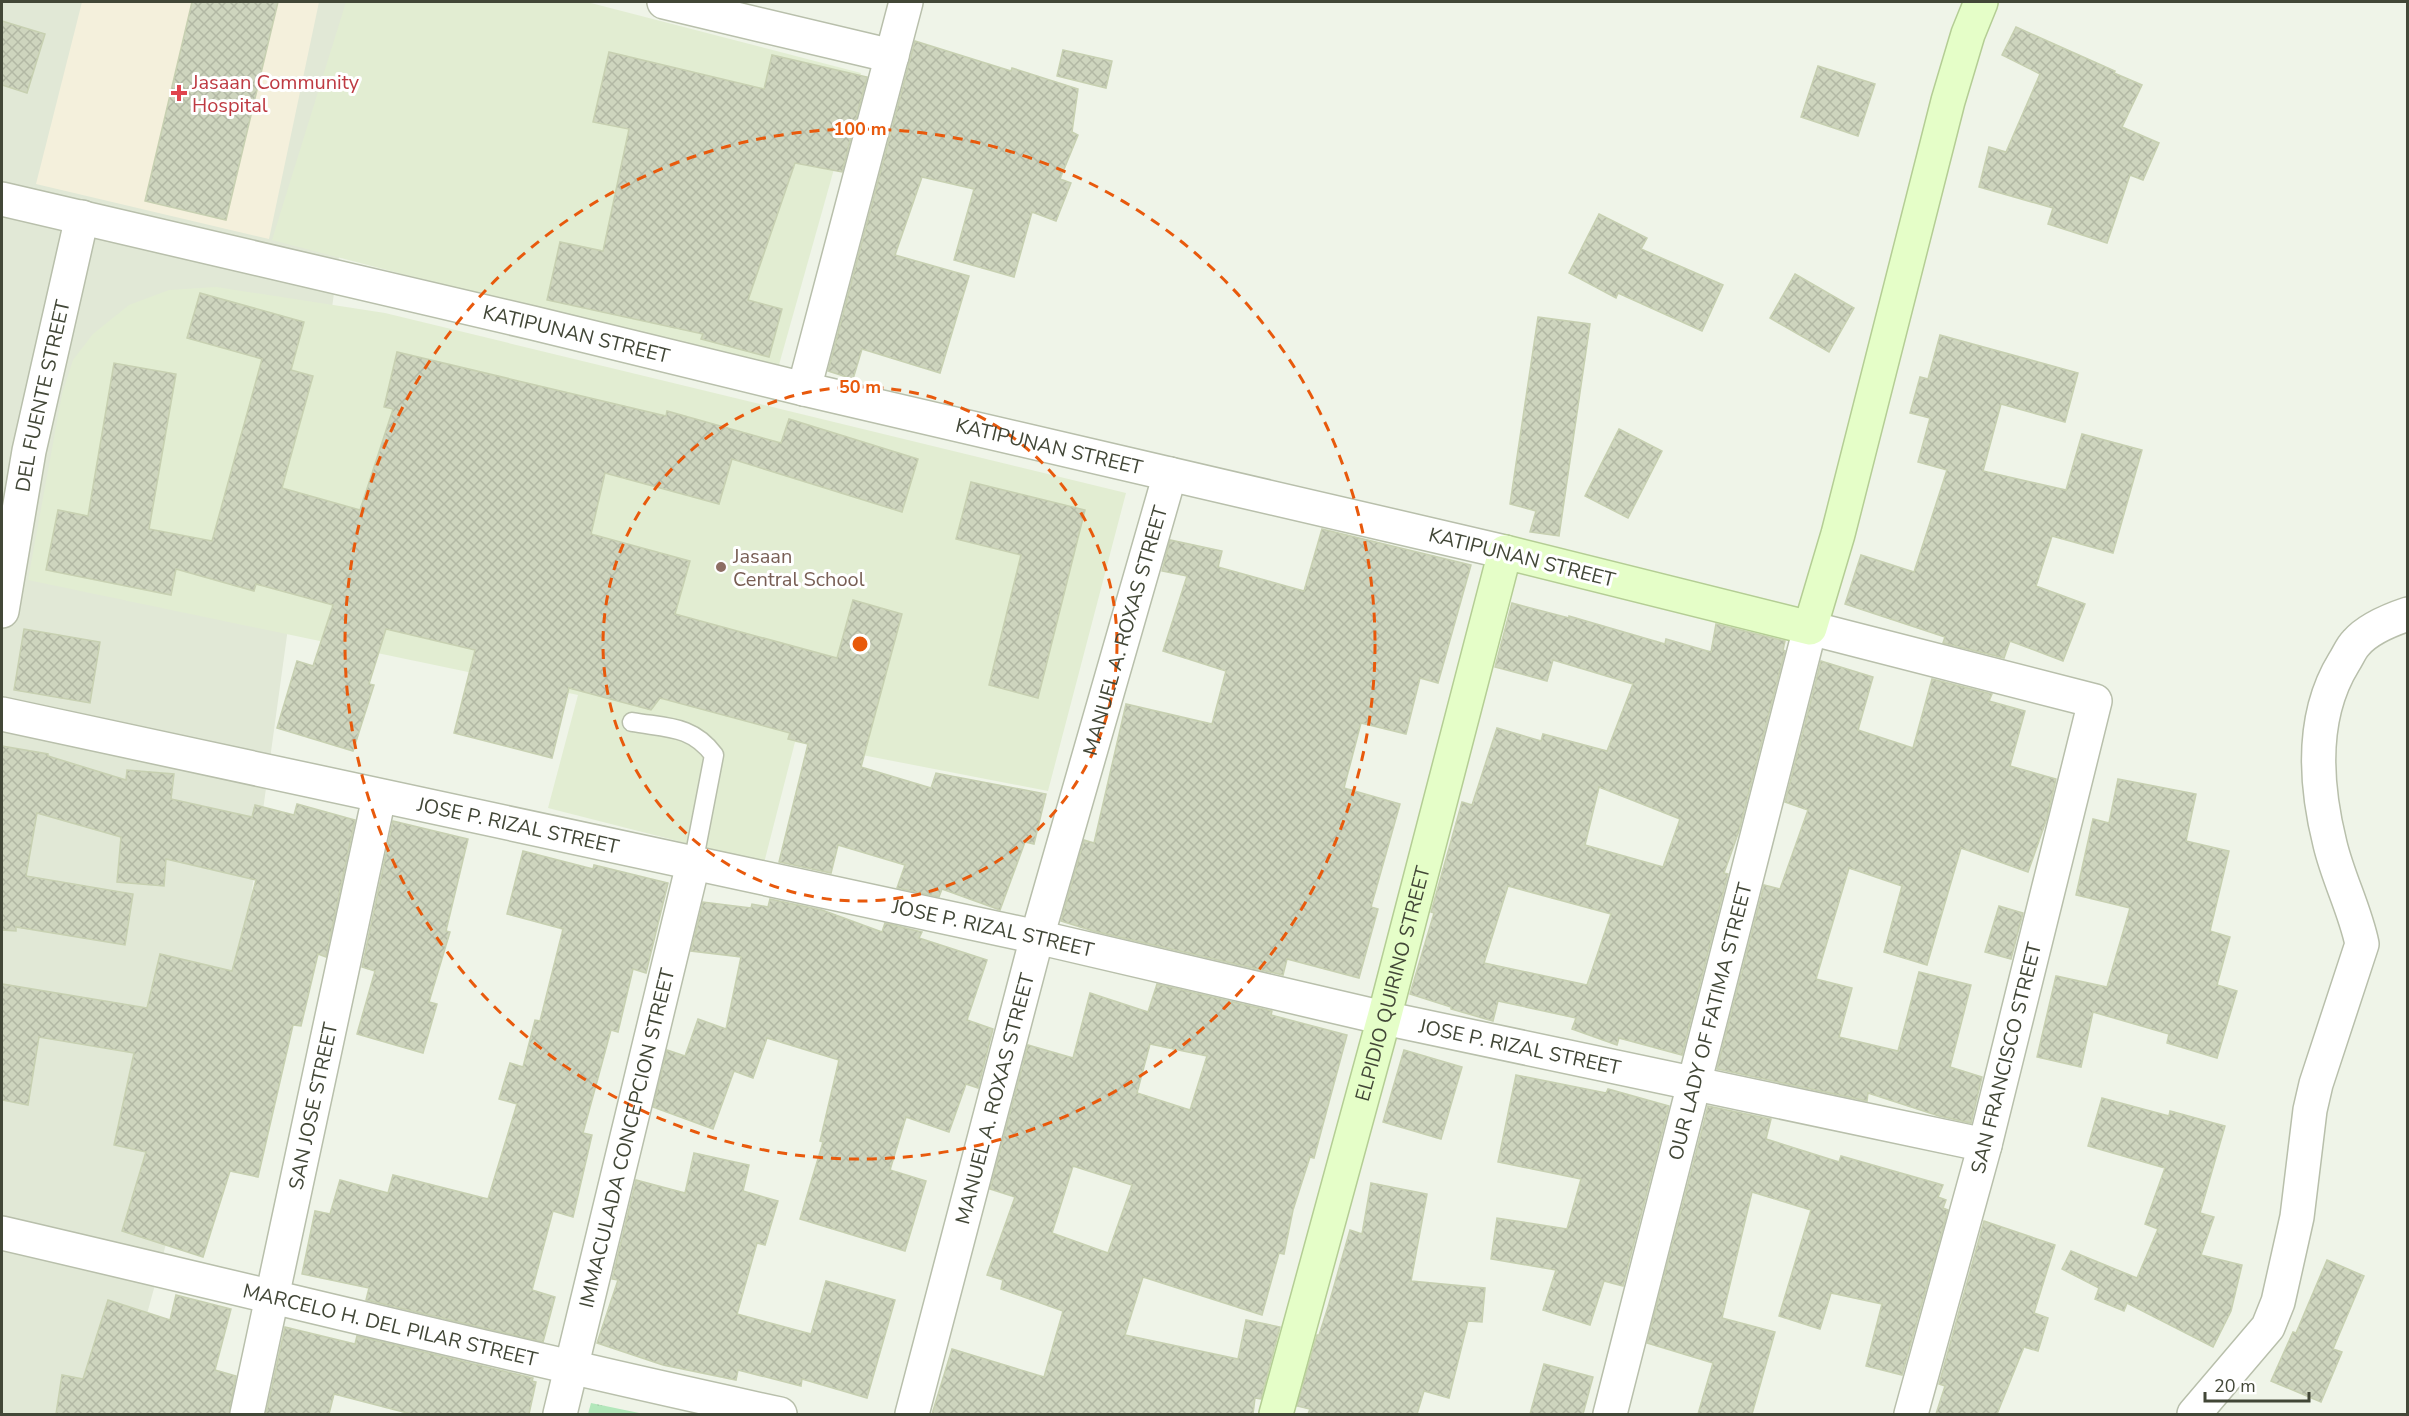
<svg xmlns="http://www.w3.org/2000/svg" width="2409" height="1416" font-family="'Nunito Sans',sans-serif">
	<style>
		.residential { fill: #e1e8d6 }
		.education { fill: #e2edd2 }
		.medical { fill: #f4f0dc }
		.grass { fill: url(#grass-tufts) }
		.building { fill: url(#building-cross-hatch); stroke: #c7d0b1; stroke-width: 1.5; fill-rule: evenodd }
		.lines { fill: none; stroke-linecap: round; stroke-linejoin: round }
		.lane-casing { stroke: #b8bfab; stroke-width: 21 }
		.street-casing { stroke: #b8bfab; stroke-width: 36 }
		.secondary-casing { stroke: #b4cd94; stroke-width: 36 }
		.lane { stroke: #fff; stroke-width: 18 }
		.street { stroke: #fff; stroke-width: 33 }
		.secondary { stroke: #e5fec8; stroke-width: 33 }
		.ring { fill: none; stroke: #e8590c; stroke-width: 3; stroke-dasharray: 10 8 }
		.health-dot { fill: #e0444e; stroke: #fff; stroke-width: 2 }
		.education-dot { fill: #8d6e63; stroke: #fff; stroke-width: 2 }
		.labels { text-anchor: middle; stroke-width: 6; stroke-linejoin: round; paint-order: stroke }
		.health-label { font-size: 20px; fill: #be3a42; stroke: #fff; text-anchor: start }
		.street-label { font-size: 20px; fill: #424737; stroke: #fff }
		.education-label { font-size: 20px; fill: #785e54; stroke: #fff; text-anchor: start }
		.centre { fill: #e8590c; stroke: #fff; stroke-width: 3 }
		.ring-label { font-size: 18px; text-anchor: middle; font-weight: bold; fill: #e8590c; stroke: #fff; stroke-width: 6; stroke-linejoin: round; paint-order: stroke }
	</style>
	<defs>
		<pattern id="grass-tufts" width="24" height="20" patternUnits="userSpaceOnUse" patternTransform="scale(1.5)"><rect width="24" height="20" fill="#b2e7ba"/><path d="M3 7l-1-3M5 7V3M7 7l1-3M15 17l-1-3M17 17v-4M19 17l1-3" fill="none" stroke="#92bd98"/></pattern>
		<pattern id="building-cross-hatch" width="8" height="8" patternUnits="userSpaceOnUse" patternTransform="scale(1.5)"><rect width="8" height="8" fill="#ced5be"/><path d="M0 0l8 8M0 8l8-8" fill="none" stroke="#b2b8a4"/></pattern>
	</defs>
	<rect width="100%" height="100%" fill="#eff4e8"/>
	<path class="residential" d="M 2,2 L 374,2 L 242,963 L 120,1414 L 2,1414 Z"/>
	<g class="education">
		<path d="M 346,2 L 587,2 L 861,73 L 777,372 L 272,240 Z"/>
		<path d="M 216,287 L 385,313 L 1126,493 L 1048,791 L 795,742 L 764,863 L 548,808 L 578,695 L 28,580 L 62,394 L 73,360 L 93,334 L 129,305 L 169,290 Z"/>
	</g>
	<path class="medical" d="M 82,2 L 319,2 L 269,239 L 36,184 Z"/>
	<path class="grass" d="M 591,1403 L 644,1414 L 588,1414 Z"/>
	<g class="building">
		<path d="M 192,2 L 278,2 L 226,220 L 145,201 Z"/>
		<path d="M 2,21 L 45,34 L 27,93 L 2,85 Z"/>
		<path d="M 2016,27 L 2115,71 L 2114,73 L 2142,85 L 2122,127 L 2159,143 L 2143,180 L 2130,175 L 2107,243 L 2048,224 L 2053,208 L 1979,187 L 1989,147 L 2006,152 L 2040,74 L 2002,55 Z"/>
		<path d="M 915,41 L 1011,71 L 1012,68 L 1078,89 L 1072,132 L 1078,135 L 1060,179 L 1071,183 L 1056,221 L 1032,212 L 1014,277 L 954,260 L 974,189 L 922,177 L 895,255 L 969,276 L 940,373 L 862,349 L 853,379 L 828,371 Z"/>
		<path d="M 1063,50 L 1112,61 L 1106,88 L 1057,76 Z"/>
		<path d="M 609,52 L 764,89 L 772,55 L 867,77 L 842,172 L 795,163 L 748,300 L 782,309 L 769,357 L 701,339 L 703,334 L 547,300 L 560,242 L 603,251 L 629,129 L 593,122 Z"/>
		<path d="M 1818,66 L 1875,84 L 1858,136 L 1801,117 Z"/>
		<path d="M 1599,214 L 1647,238 L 1641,249 L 1723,285 L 1702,331 L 1618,293 L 1616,298 L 1569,273 Z"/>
		<path d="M 1795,274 L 1854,308 L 1829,352 L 1770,318 Z"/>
		<path d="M 200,293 L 304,322 L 291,370 L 313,376 L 282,488 L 360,510 L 393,409 L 384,407 L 397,352 L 666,416 L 667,411 L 781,443 L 789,419 L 918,459 L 902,512 L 732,459 L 719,504 L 605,473 L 591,534 L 690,561 L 675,614 L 837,658 L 853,600 L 902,614 L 861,767 L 931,788 L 936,773 L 1046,794 L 1034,844 L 1025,842 L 1000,910 L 942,889 L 939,897 L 897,888 L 905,865 L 838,845 L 831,873 L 779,862 L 808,744 L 788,739 L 790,733 L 660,698 L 651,710 L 569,688 L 552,758 L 454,733 L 475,650 L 386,629 L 369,684 L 374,685 L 353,751 L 277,728 L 297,661 L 313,666 L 333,605 L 256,584 L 254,591 L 176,569 L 171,595 L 46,570 L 58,510 L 88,516 L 114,363 L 176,374 L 149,529 L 212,541 L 262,359 L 187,338 Z"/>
		<path d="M 1538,317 L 1590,324 L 1559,536 L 1530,532 L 1536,511 L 1510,504 Z"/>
		<path d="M 1940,335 L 2078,373 L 2065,422 L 2001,404 L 1983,471 L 2066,490 L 2082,434 L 2142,450 L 2113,553 L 2052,536 L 2036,586 L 2085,604 L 2063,661 L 2010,641 L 2004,658 L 1943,643 L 1945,637 L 1845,604 L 1861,555 L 1914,572 L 1947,470 L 1918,462 L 1930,418 L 1910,413 L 1920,377 L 1928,379 Z"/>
		<path d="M 1619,429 L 1662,451 L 1628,518 L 1585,496 Z"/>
		<path d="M 971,482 L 1085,510 L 1038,698 L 989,685 L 1021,555 L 956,539 Z"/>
		<path d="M 1322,529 L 1471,565 L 1438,683 L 1420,678 L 1406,734 L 1361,723 L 1344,788 L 1400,804 L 1371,907 L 1378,909 L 1359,978 L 1287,959 L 1283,975 L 1093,931 L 1061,921 L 1084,840 L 1094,843 L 1126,704 L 1212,724 L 1226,671 L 1163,651 L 1187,576 L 1162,571 L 1170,540 L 1222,551 L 1218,567 L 1304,591 Z"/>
		<path d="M 1512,603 L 1569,618 L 1569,616 L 1665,644 L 1666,639 L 1711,652 L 1716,624 L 1785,641 L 1783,650 L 1785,651 L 1739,831 L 1724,873 L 1728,874 L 1682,1055 L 1619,1038 L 1617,1045 L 1572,1029 L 1576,1018 L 1498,1001 L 1493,1021 L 1451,1009 L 1451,1007 L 1410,994 L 1434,913 L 1431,912 L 1462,802 L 1472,805 L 1497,728 L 1541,741 L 1543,734 L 1607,751 L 1633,684 L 1553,660 L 1547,681 L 1495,667 ZM 1599,787 L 1680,819 L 1663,867 L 1585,845 ZM 1508,886 L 1611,914 L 1587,985 L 1484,963 Z"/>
		<path d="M 24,629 L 100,642 L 90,703 L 14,690 Z"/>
		<path d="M 1821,661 L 1873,677 L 1858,730 L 1913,748 L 1932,679 L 1992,694 L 1989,701 L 2025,711 L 2010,766 L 2056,779 L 2047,818 L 2028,872 L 1961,848 L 1927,965 L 1884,952 L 1902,886 L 1849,868 L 1816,979 L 1852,988 L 1839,1037 L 1898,1051 L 1919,972 L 1971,985 L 1950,1067 L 1982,1077 L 1971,1123 L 1939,1116 L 1868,1093 L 1867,1101 L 1717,1069 L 1764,885 L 1780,889 L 1808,810 L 1785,802 Z"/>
		<path d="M 2,746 L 48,754 L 48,756 L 126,780 L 127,770 L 174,774 L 171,799 L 252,817 L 255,805 L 294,815 L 297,804 L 355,820 L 326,957 L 318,954 L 301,1026 L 293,1025 L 258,1177 L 230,1171 L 203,1257 L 122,1231 L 146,1152 L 114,1145 L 134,1053 L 39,1037 L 28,1105 L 2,1100 L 2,984 L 147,1008 L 160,954 L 232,971 L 256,880 L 166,859 L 164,886 L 117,882 L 121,837 L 37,813 L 26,876 L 133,894 L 125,945 L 16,927 L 16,931 L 2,930 Z"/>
		<path d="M 2118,779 L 2196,794 L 2186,841 L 2229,851 L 2210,931 L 2230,937 L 2217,985 L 2237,991 L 2217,1058 L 2167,1043 L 2169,1034 L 2093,1012 L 2081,1067 L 2037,1057 L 2056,976 L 2107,987 L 2130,908 L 2076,895 L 2093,819 L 2109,823 Z"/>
		<path d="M 393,821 L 468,839 L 446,931 L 450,932 L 429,1002 L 437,1004 L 423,1053 L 357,1034 L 375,971 L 362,967 Z"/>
		<path d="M 523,851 L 593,869 L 594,865 L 668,883 L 646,973 L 633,969 L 618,1032 L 611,1030 L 583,1133 L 592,1135 L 573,1217 L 553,1211 L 532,1290 L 555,1297 L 543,1342 L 366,1300 L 369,1288 L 302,1274 L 315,1211 L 330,1214 L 340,1180 L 388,1193 L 393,1175 L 488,1199 L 517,1104 L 499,1099 L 510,1063 L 523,1067 L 535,1020 L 540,1021 L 563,929 L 507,914 Z"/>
		<path d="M 770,899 L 822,910 L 882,932 L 885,923 L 922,932 L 919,938 L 987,960 L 967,1020 L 993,1029 L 978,1088 L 966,1084 L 949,1132 L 906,1117 L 890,1170 L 926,1181 L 905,1251 L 800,1219 L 823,1142 L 820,1141 L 839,1060 L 767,1038 L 753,1078 L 734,1071 L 713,1129 L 653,1107 L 667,1050 L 685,1056 L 698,1019 L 726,1029 L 741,957 L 691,951 L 703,902 L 751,908 L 752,904 L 768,907 Z"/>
		<path d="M 1999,906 L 2023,913 L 2011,959 L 1985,952 Z"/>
		<path d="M 1157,984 L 1272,1011 L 1271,1015 L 1347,1035 L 1314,1158 L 1310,1157 L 1293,1210 L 1284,1254 L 1279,1253 L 1262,1315 L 1143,1277 L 1125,1335 L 1238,1359 L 1246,1320 L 1280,1327 L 1261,1399 L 1255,1398 L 1253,1414 L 932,1414 L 952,1349 L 1044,1377 L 1063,1311 L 1001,1289 L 1003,1280 L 987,1275 L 1015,1197 L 990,1189 L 1028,1045 L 1073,1058 L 1090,993 L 1148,1012 ZM 1150,1044 L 1207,1056 L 1190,1110 L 1137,1093 ZM 1073,1166 L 1132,1185 L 1108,1253 L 1052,1233 Z"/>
		<path d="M 1404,1050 L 1462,1067 L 1441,1139 L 1383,1122 Z"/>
		<path d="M 1516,1075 L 1606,1093 L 1608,1089 L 1669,1106 L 1623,1286 L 1604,1281 L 1590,1325 L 1543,1310 L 1556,1270 L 1491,1259 L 1497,1218 L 1567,1229 L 1581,1179 L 1498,1162 Z"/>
		<path d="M 2102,1098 L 2169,1116 L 2170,1111 L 2225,1126 L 2200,1213 L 2214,1217 L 2201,1255 L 2242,1265 L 2231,1311 L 2213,1347 L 2127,1303 L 2124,1311 L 2095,1299 L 2099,1288 L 2062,1269 L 2071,1251 L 2137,1278 L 2158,1229 L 2145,1224 L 2165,1168 L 2088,1146 Z"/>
		<path d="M 1708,1106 L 1771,1119 L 1766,1139 L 1839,1162 L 1841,1156 L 1943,1185 L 1938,1197 L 1946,1200 L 1943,1208 L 1948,1210 L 1902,1375 L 1866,1366 L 1882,1304 L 1831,1293 L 1820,1329 L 1779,1316 L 1811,1210 L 1752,1192 L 1722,1318 L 1775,1332 L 1752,1414 L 1698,1414 L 1713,1363 L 1647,1343 Z"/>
		<path d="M 694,1153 L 749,1165 L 743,1191 L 778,1201 L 765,1245 L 757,1243 L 737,1314 L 811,1334 L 826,1281 L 895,1300 L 867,1398 L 802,1379 L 801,1386 L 738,1370 L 736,1380 L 663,1365 L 597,1343 L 618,1280 L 612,1279 L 636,1180 L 685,1193 Z"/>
		<path d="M 1371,1183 L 1427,1194 L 1411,1281 L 1485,1288 L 1482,1322 L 1468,1321 L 1449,1398 L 1424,1391 L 1417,1414 L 1308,1414 L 1310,1409 L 1297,1406 L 1317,1335 L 1319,1335 L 1328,1307 L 1350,1230 L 1362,1234 Z"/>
		<path d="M 1984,1221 L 2055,1245 L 2034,1313 L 2048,1318 L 2038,1351 L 2024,1347 L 1997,1414 L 1936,1414 L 1945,1386 L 1939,1384 Z"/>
		<path d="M 2327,1260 L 2364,1276 L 2333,1349 L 2342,1352 L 2321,1402 L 2271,1381 L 2293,1332 L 2296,1333 Z"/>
		<path d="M 176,1295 L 231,1309 L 215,1370 L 236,1376 L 229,1414 L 56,1414 L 62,1375 L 83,1379 L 108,1300 L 170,1320 Z"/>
		<path d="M 285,1327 L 355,1344 L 357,1336 L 533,1378 L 532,1381 L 536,1382 L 529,1414 L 411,1414 L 334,1394 L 329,1414 L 266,1414 Z"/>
		<path d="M 1544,1364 L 1593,1377 L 1583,1414 L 1530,1414 Z"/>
	</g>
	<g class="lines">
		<defs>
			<path id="lane" d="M 632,722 C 666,728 692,725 714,755 L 693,864"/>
			<g id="street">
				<path d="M 664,2 L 892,56"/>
				<path id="s1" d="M 2,199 L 533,323 L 804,389 L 1505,552"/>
				<path d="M 804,389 L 906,2"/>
				<path id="s2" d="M 2,611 L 29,451 L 82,217"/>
				<path id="s3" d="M 2,714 L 1037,937 L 1384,1018 L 1985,1145"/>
				<path id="s4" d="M 2,1233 C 261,1293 519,1358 780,1414"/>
				<path id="s5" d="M 247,1414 L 379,797"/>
				<path id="s6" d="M 560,1414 L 693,864"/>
				<path id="s7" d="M 912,1414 L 1037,937 L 1170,474"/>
				<path id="s8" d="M 1610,1414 L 1810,628 L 2095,701 L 1985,1145 L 1911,1414"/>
				<path d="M 2194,1414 L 2268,1327 L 2278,1302 L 2297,1217 L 2310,1110 L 2316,1084 L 2362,944 C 2355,910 2338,878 2330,844 C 2315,784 2310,717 2344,662 C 2348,656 2351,648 2356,643 C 2368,629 2390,620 2408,614"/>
			</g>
			<g id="secondary">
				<path id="s9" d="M 1276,1414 L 1384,1018 L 1505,552 L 1810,628 L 1838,534 L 1948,101 L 1968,34 L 1981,2"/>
			</g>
		</defs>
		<use href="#lane" class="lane-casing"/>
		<use href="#street" class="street-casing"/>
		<use href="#secondary" class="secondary-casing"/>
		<use href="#lane" class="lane"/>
		<use href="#street" class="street"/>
		<use href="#secondary" class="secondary"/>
	</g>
	<g class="ring">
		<circle cx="860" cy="644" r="257"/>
		<circle cx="860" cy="644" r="515"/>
	</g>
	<path class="health-dot" d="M176 84h6v6h6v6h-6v6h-6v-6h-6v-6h6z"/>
	<circle class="education-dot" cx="721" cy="567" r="6"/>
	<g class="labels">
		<g class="health-label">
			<text x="192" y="89">Jasaan Community<tspan x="192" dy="23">Hospital</tspan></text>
		</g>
		<g class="street-label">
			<text dy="7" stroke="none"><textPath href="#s1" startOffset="590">KATIPUNAN STREET</textPath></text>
			<text dy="7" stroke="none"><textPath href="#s2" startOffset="219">DEL FUENTE STREET</textPath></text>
			<text dy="7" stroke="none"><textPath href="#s1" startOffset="1076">KATIPUNAN STREET</textPath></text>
			<text transform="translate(1522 557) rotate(14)" y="7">KATIPUNAN STREET</text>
			<text dy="7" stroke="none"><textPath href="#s7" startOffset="812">MANUEL A. ROXAS STREET</textPath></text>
			<text dy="7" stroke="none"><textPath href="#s3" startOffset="528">JOSE P. RIZAL STREET</textPath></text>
			<text dy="7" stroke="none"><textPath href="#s3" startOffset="1014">JOSE P. RIZAL STREET</textPath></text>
			<text dy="7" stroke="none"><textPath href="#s9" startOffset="446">ELPIDIO QUIRINO STREET</textPath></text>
			<text dy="7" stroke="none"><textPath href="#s8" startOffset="405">OUR LADY OF FATIMA STREET</textPath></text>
			<text dy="7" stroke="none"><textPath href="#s3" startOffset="1554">JOSE P. RIZAL STREET</textPath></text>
			<text transform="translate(2006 1058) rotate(-76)" y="7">SAN FRANCISCO STREET</text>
			<text dy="7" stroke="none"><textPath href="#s7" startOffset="326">MANUEL A. ROXAS STREET</textPath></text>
			<text dy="7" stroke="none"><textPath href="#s5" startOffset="315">SAN JOSE STREET</textPath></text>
			<text dy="7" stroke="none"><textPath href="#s6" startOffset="284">IMMACULADA CONCEPCION STREET</textPath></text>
			<text dy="7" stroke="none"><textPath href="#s4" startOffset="399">MARCELO H. DEL PILAR STREET</textPath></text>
		</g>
		<g class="education-label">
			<text x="733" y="563">Jasaan<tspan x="733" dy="23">Central School</tspan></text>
		</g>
	</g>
	<circle cx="860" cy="644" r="9" class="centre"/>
	<g class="ring-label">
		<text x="860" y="135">100 m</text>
		<text x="860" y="393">50 m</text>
	</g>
	<rect width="2409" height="1416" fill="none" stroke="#424737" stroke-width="6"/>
	<path d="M2205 1392v9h104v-9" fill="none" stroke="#424737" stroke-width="3"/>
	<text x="2214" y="1392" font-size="18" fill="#424737" stroke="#ffffff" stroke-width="4.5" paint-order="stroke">20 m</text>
</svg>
